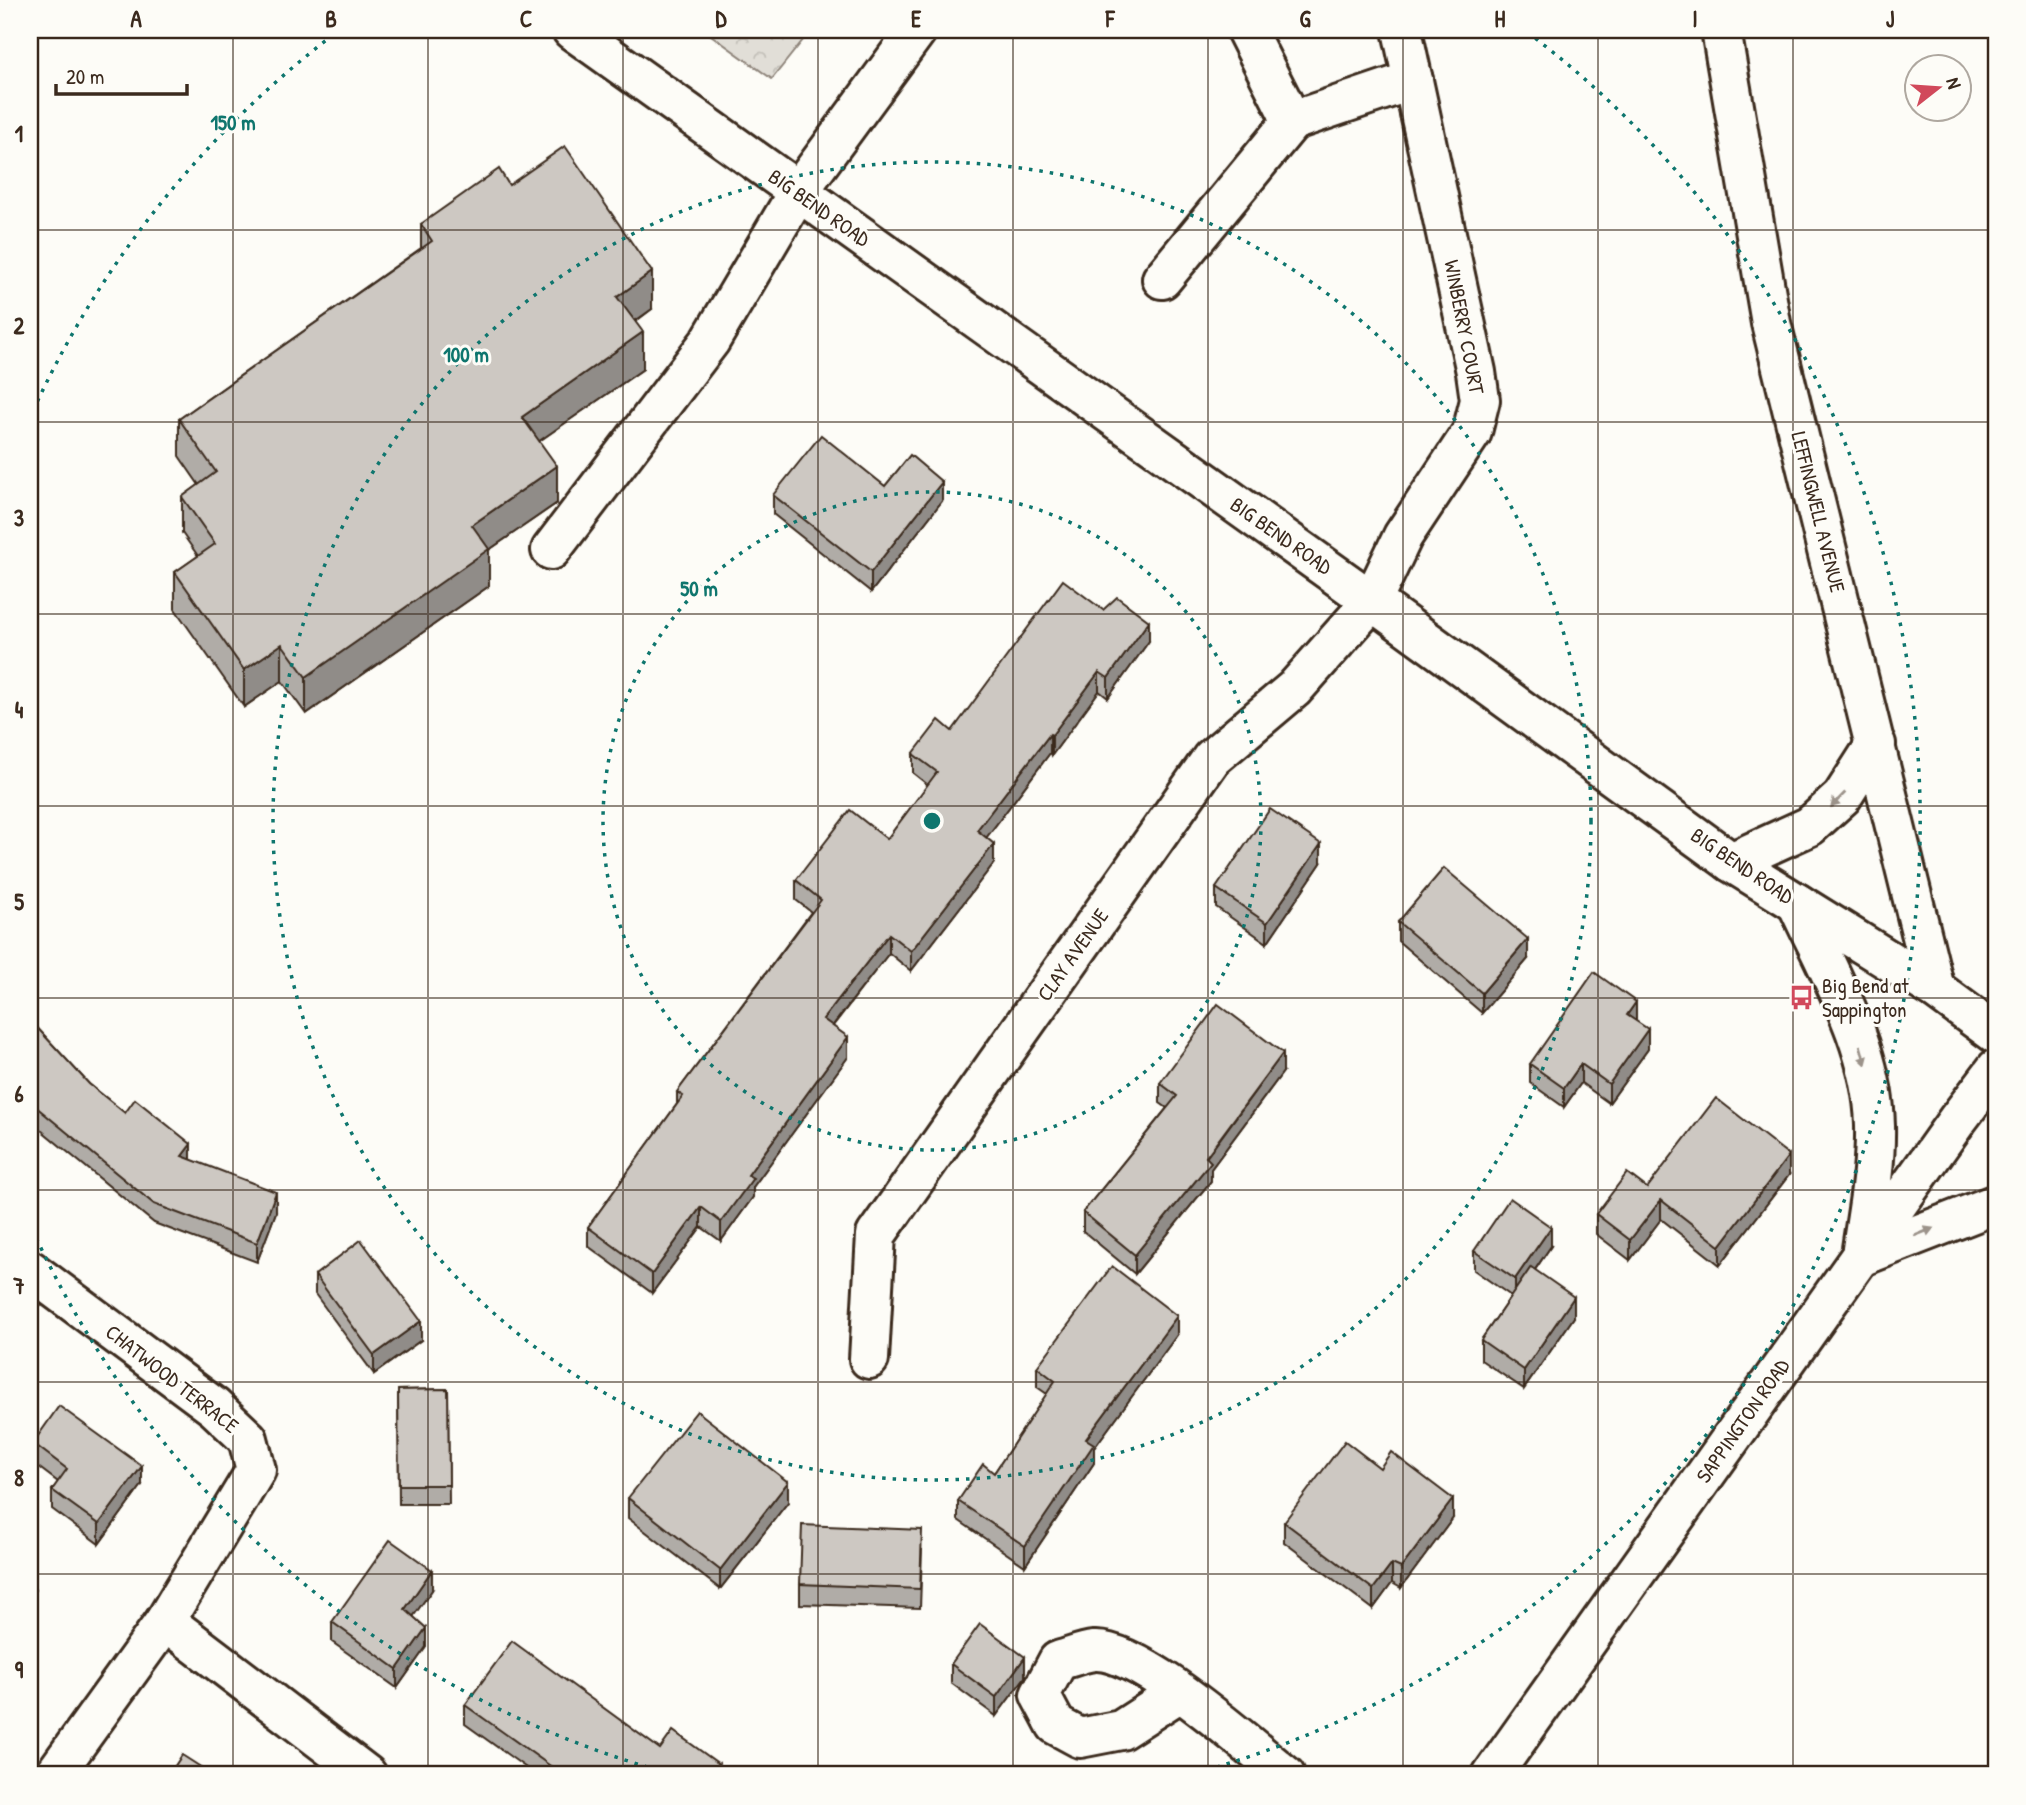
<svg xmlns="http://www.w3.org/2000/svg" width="2026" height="1805" font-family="'Patrick Hand',sans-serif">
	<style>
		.park { fill: url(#park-crowns); stroke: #8e847a; stroke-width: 2 }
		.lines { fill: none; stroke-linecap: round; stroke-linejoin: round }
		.minor-casing { stroke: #3b2a1e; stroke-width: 44 }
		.major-casing { stroke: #3b2a1e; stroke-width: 44 }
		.minor { stroke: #fdfcf7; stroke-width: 38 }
		.major { stroke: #fdfcf7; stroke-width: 38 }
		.wall { fill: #b0aca7; stroke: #3b2a1e; stroke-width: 2 }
		.shaded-wall { fill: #908c88; stroke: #3b2a1e; stroke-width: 2 }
		.building { fill: #cdc8c2; stroke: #3b2a1e; stroke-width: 2 }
		.oneway { fill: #9c938a }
		.grid { fill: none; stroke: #3b2a1e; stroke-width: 2; stroke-opacity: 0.55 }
		.ring { fill: none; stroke: #0f766e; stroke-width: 3.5; stroke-dasharray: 3.5 7 }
		.labels { text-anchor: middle; stroke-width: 6; stroke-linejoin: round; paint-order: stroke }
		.street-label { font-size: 21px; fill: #3b2a1e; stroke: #fdfcf7 }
		.poi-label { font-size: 21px; fill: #3b2a1e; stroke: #fdfcf7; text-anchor: start }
		.centre { fill: #0f766e; stroke: #fdfcf7; stroke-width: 3.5 }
		.ring-label { font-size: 21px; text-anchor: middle; font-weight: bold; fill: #0f766e; stroke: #fdfcf7; stroke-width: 6; stroke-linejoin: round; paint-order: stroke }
		.neatline { fill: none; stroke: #3b2a1e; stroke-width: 2.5 }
		.grid-label { font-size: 23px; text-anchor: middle; font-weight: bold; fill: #3b2a1e }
	</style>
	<defs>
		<pattern id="park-crowns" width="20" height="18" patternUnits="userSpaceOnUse" patternTransform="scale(1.75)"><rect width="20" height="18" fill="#e1ded7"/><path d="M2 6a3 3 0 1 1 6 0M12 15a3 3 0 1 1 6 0" fill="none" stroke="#c2bfb8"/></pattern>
	</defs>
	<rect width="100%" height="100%" fill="#fdfcf7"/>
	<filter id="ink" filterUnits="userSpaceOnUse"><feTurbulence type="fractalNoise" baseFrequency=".0143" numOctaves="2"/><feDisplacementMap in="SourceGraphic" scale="14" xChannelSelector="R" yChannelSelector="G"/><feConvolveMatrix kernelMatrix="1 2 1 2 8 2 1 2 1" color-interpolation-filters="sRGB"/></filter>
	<g filter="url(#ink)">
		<path class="park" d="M 704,30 L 811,30 L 772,79 Z"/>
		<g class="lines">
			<defs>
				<g id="minor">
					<path d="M 1246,30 L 1292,121 L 1413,80"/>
					<path d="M 1721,30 L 1771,323 L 1935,989"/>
					<path d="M 1162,279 L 1292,121"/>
					<path d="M 551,550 L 710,341 L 798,192 L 917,30"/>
					<path d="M 1731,862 L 1810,826 L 1842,797 L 1876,744"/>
					<path d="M 30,1270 L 214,1407 L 248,1439 L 256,1470 L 165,1621 L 54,1775"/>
					<path d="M 869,1359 L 876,1235 L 1212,758 L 1294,689 L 1372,601 L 1403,536 L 1472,432 L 1480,400 L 1476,372 L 1402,30"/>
					<path d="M 165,1621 L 367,1775"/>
					<path d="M 1180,1692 L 1121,1730 L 1080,1738 L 1056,1725 L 1040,1695 L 1058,1661 C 1069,1658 1083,1652 1094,1651 C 1140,1648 1247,1745 1285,1775"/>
				</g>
				<g id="major">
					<path d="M 572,30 L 1372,601 L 1731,862 L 1935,989 L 1996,1034"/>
					<path d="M 1797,903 C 1829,973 1873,1046 1875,1125 C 1876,1167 1868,1208 1862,1249"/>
					<path d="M 1860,1257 L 1996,1204"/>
					<path d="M 1492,1775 L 1958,1119 L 1996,1069"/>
				</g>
			</defs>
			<use href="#minor" class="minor-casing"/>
			<use href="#major" class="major-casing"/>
			<use href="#minor" class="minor"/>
			<use href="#major" class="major"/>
		</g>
		<g class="wall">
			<path d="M 509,185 L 652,309 L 635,322 L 643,369 L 539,441 L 557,503 L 489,550 L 489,586 L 306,714 L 282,681 L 244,707 L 175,609 L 175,572 L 198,556 L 182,533 L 182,497 L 199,485 L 179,456 L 179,419 L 421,248 L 421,224 Z"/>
			<path d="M 885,486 L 942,501 L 871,592 L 773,514 L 773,495 Z"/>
			<path d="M 1103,610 L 1149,641 L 1108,698 L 1099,691 L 1052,755 L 1050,753 L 986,838 L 994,863 L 911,971 L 889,953 L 833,1026 L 848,1057 L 753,1187 L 753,1197 L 721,1241 L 701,1227 L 652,1293 L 588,1246 L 588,1227 L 677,1104 L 677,1092 L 811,912 L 796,900 L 796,880 L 887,839 L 928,785 L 913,773 L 913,754 L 952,731 Z"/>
			<path d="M 1321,863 L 1267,943 L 1216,907 L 1216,888 Z"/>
			<path d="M 1398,922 L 1528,959 L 1482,1013 L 1398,941 Z"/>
			<path d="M 30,1020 L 89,1084 L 125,1113 L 191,1160 L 276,1212 L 257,1262 L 154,1223 L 30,1121 Z"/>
			<path d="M 1636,1021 L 1648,1049 L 1609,1103 L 1581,1083 L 1564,1107 L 1530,1083 L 1530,1064 Z"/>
			<path d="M 1283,1072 L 1211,1169 L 1211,1181 L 1135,1274 L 1083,1231 L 1083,1212 L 1167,1108 L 1160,1103 L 1160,1083 Z"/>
			<path d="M 1789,1175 L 1720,1265 L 1661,1219 L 1630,1260 L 1596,1234 L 1596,1214 L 1647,1188 Z"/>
			<path d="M 1551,1246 L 1535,1270 L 1574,1317 L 1524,1389 L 1481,1360 L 1481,1340 L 1511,1296 L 1474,1270 L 1474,1251 Z"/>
			<path d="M 315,1275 L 421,1340 L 374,1374 L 315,1294 Z"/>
			<path d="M 1177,1335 L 1094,1448 L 1094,1463 L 1025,1566 L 958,1520 L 958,1501 L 994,1473 L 1047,1394 L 1037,1387 L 1037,1367 Z"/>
			<path d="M 448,1389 L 449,1504 L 399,1504 L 398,1390 Z"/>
			<path d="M 33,1443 L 142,1485 L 99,1544 L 52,1509 L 52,1490 L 58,1482 L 33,1463 Z"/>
			<path d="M 1380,1468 L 1453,1518 L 1401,1588 L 1392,1583 L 1373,1609 L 1284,1542 L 1284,1522 Z"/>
			<path d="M 628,1498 L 788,1502 L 720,1589 L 628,1518 Z"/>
			<path d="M 922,1550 L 920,1608 L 800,1604 L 800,1584 Z"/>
			<path d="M 432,1590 L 413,1616 L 426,1647 L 397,1688 L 332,1642 L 332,1622 Z"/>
			<path d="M 951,1664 L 1025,1677 L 996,1716 L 951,1683 Z"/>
			<path d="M 465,1705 L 660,1749 L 719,1775 L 536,1775 L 465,1724 Z"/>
		</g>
		<g class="shaded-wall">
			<path d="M 652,272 L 652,309 L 617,334 L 617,297 Z"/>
			<path d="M 643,332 L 643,369 L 522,453 L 522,417 Z"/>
			<path d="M 557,466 L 557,503 L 489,550 L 489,586 L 306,714 L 306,677 L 472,525 Z"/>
			<path d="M 942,482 L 942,501 L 871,592 L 871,572 Z"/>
			<path d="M 1149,621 L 1149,641 L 1108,698 L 1108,678 Z"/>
			<path d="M 282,644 L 282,681 L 244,707 L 244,670 Z"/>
			<path d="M 1099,672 L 1099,691 L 1052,755 L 1052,735 Z"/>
			<path d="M 1050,734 L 1050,753 L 977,850 L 977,830 Z"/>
			<path d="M 994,844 L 994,863 L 911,971 L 911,951 Z"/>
			<path d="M 1321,844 L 1321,863 L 1267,943 L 1267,923 Z"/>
			<path d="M 889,934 L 889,953 L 823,1038 L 823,1019 Z"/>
			<path d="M 1528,939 L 1528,959 L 1482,1013 L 1482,993 Z"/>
			<path d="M 1636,1002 L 1636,1022 L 1627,1015 Z"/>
			<path d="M 1648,1029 L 1648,1049 L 1609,1103 L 1609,1084 Z"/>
			<path d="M 848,1037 L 848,1057 L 753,1187 L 753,1197 L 721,1241 L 721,1222 L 748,1175 Z"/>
			<path d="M 1283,1053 L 1283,1072 L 1211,1169 L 1211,1181 L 1135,1274 L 1135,1255 Z"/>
			<path d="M 1581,1064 L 1581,1083 L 1564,1107 L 1564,1088 Z"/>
			<path d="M 191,1144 L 191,1164 L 182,1156 Z"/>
			<path d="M 1789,1155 L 1789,1175 L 1720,1265 L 1720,1246 Z"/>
			<path d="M 276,1192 L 276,1212 L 257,1262 L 257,1243 Z"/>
			<path d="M 1661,1200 L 1661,1219 L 1630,1260 L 1630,1240 Z"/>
			<path d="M 701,1207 L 701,1227 L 652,1293 L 652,1274 Z"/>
			<path d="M 1551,1227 L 1551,1246 L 1515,1299 L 1515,1279 Z"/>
			<path d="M 1574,1297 L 1574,1317 L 1524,1389 L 1524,1370 Z"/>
			<path d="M 1177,1316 L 1177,1335 L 1094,1448 L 1094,1463 L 1025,1566 L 1025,1546 L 1086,1439 Z"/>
			<path d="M 421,1321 L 421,1340 L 374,1374 L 374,1355 Z"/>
			<path d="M 142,1466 L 142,1485 L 99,1544 L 99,1524 Z"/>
			<path d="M 788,1482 L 788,1502 L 720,1589 L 720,1570 Z"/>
			<path d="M 1453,1499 L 1453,1518 L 1401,1588 L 1401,1568 Z"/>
			<path d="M 1392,1564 L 1392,1583 L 1373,1609 L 1373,1589 Z"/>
			<path d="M 432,1570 L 432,1590 L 405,1628 L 405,1609 Z"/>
			<path d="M 35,1591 L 35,1611 L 30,1618 L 30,1598 Z"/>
			<path d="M 426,1628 L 426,1647 L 397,1688 L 397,1669 Z"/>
			<path d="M 1025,1657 L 1025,1677 L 996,1716 L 996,1697 Z"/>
			<path d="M 719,1764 L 719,1775 L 711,1775 Z"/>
		</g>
		<g class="building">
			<path d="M 565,146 L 652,272 L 617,297 L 643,332 L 522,417 L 557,466 L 472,525 L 489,549 L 306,677 L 282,644 L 244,670 L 175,572 L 215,544 L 182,497 L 216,472 L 179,419 L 432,241 L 421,224 L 499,169 L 509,185 Z"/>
			<path d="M 821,435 L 885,486 L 910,455 L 942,482 L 871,572 L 773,495 Z"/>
			<path d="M 1063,580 L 1103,610 L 1117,597 L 1149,621 L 1108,678 L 1099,672 L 1052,735 L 1050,734 L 977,830 L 994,844 L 911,951 L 889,934 L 823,1019 L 848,1037 L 748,1175 L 753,1178 L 721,1222 L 701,1207 L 652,1274 L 588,1227 L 683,1096 L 677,1092 L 821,900 L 796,880 L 850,810 L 887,839 L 937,772 L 913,754 L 939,720 L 952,731 Z"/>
			<path d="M 1270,809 L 1321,844 L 1267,923 L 1216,888 Z"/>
			<path d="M 1444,868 L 1528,939 L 1482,993 L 1398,922 Z"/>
			<path d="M 1594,972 L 1636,1002 L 1627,1015 L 1648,1029 L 1609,1084 L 1581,1064 L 1564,1088 L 1530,1064 Z"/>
			<path d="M 1218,1004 L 1283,1053 L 1206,1157 L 1211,1162 L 1135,1255 L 1083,1212 L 1177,1096 L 1160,1083 Z"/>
			<path d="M 30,1020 L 89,1084 L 125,1113 L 135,1099 L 191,1144 L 182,1156 L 276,1192 L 257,1243 L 154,1204 L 35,1106 L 30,1101 Z"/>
			<path d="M 1716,1098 L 1789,1155 L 1720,1246 L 1661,1200 L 1630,1240 L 1596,1214 L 1627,1173 L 1647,1188 Z"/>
			<path d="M 1510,1198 L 1551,1227 L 1515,1279 L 1474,1251 Z"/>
			<path d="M 361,1240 L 421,1321 L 374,1355 L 315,1275 Z"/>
			<path d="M 1112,1266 L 1177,1316 L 1086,1439 L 1094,1444 L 1025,1546 L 958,1501 L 983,1464 L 994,1473 L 1055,1381 L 1037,1367 Z"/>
			<path d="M 1531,1267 L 1574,1297 L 1524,1370 L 1481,1340 Z"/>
			<path d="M 448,1389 L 449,1485 L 399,1485 L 398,1390 Z"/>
			<path d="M 59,1406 L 142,1466 L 99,1524 L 52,1490 L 67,1469 L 33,1443 Z"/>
			<path d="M 697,1411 L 788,1482 L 720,1570 L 628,1498 Z"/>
			<path d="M 1345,1441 L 1380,1468 L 1391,1452 L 1453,1499 L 1401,1568 L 1392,1564 L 1373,1589 L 1284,1522 Z"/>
			<path d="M 802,1525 L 922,1530 L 920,1589 L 800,1584 Z"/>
			<path d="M 390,1540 L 432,1570 L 405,1609 L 426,1628 L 397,1669 L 332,1622 Z"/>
			<path d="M 30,1587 L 35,1591 L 30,1598 Z"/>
			<path d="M 980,1624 L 1025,1657 L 996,1697 L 951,1664 Z"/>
			<path d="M 512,1641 L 660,1749 L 673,1731 L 719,1764 L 711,1775 L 563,1775 L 465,1705 Z"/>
			<path d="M 182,1755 L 213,1775 L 169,1775 Z"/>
			<path d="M 1162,1769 L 1170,1775 L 1158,1775 Z"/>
		</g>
		<defs><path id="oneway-solid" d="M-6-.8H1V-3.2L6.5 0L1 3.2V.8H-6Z" transform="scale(1.75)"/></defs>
		<g class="oneway">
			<use href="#oneway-solid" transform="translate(1838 800) rotate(134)"/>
			<use href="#oneway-solid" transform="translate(1863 1055) rotate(74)"/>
			<use href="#oneway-solid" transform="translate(1924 1232) rotate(-22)"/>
		</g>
	</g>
	<path class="grid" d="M 233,30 L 233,1775M 428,30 L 428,1775M 623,30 L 623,1775M 818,30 L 818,1775M 1013,30 L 1013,1775M 1208,30 L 1208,1775M 1403,30 L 1403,1775M 1598,30 L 1598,1775M 1793,30 L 1793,1775M 30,230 L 1996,230M 30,422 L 1996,422M 30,614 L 1996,614M 30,806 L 1996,806M 30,998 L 1996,998M 30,1190 L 1996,1190M 30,1382 L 1996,1382M 30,1574 L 1996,1574"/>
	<g class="ring">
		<circle cx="932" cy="821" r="329"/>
		<circle cx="932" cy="821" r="659"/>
		<path d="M668 1773A988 988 0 0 1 33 1231M33 411A988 988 0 0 1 337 32M1527 32A988 988 0 0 1 1196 1773"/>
	</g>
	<defs>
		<symbol id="bus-bare" viewBox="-9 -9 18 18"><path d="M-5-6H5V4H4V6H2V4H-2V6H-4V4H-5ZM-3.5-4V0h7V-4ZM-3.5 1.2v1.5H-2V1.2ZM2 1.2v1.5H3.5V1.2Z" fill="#d1495b" stroke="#fdfcf7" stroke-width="2.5" paint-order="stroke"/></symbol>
	</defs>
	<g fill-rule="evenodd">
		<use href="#bus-bare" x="1784" y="980" width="35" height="35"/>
	</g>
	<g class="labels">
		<g class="street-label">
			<text transform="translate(819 208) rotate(35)" y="7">BIG BEND ROAD</text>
			<text transform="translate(1464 327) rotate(79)" y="7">WINBERRY COURT</text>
			<text transform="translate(1818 512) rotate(76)" y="7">LEFFINGWELL AVENUE</text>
			<text transform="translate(1281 536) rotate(35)" y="7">BIG BEND ROAD</text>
			<text transform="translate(1742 866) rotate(34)" y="7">BIG BEND ROAD</text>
			<text transform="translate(1073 955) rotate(-55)" y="7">CLAY AVENUE</text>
			<text transform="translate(172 1379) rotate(38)" y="7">CHATWOOD TERRACE</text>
			<text transform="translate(1743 1421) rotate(-55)" y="7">SAPPINGTON ROAD</text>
		</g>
		<g class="poi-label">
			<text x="1822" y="993">Big Bend at<tspan x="1822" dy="24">Sappington</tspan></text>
		</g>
	</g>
	<circle cx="932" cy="821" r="10" class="centre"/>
	<g class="ring-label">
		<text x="233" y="130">150 m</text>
		<text x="466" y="362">100 m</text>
		<text x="699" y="596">50 m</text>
	</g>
	<rect width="2026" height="1805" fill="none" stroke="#fdfcf7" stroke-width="77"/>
	<g transform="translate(1938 88) rotate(73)"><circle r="33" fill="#fdfcf7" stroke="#afa8a0" stroke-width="2"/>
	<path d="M0-5L12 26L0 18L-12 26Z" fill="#d1495b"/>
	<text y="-10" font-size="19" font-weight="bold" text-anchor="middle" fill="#3b2a1e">N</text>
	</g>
	<path d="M56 84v10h131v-10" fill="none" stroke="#3b2a1e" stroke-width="3.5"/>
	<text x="66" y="84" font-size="21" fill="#3b2a1e" stroke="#fdfcf7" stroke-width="5" paint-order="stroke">20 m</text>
	<rect x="38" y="38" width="1950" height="1728" class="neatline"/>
	<g class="grid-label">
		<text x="136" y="27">A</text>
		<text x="331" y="27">B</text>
		<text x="526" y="27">C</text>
		<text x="721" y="27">D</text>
		<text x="916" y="27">E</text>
		<text x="1110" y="27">F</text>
		<text x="1305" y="27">G</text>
		<text x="1500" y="27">H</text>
		<text x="1695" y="27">I</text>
		<text x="1890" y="27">J</text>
		<text x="19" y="142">1</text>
		<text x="19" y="334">2</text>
		<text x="19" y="526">3</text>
		<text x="19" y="718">4</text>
		<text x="19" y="910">5</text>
		<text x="19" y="1102">6</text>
		<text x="19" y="1294">7</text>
		<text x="19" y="1486">8</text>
		<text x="19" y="1678">9</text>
	</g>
</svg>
